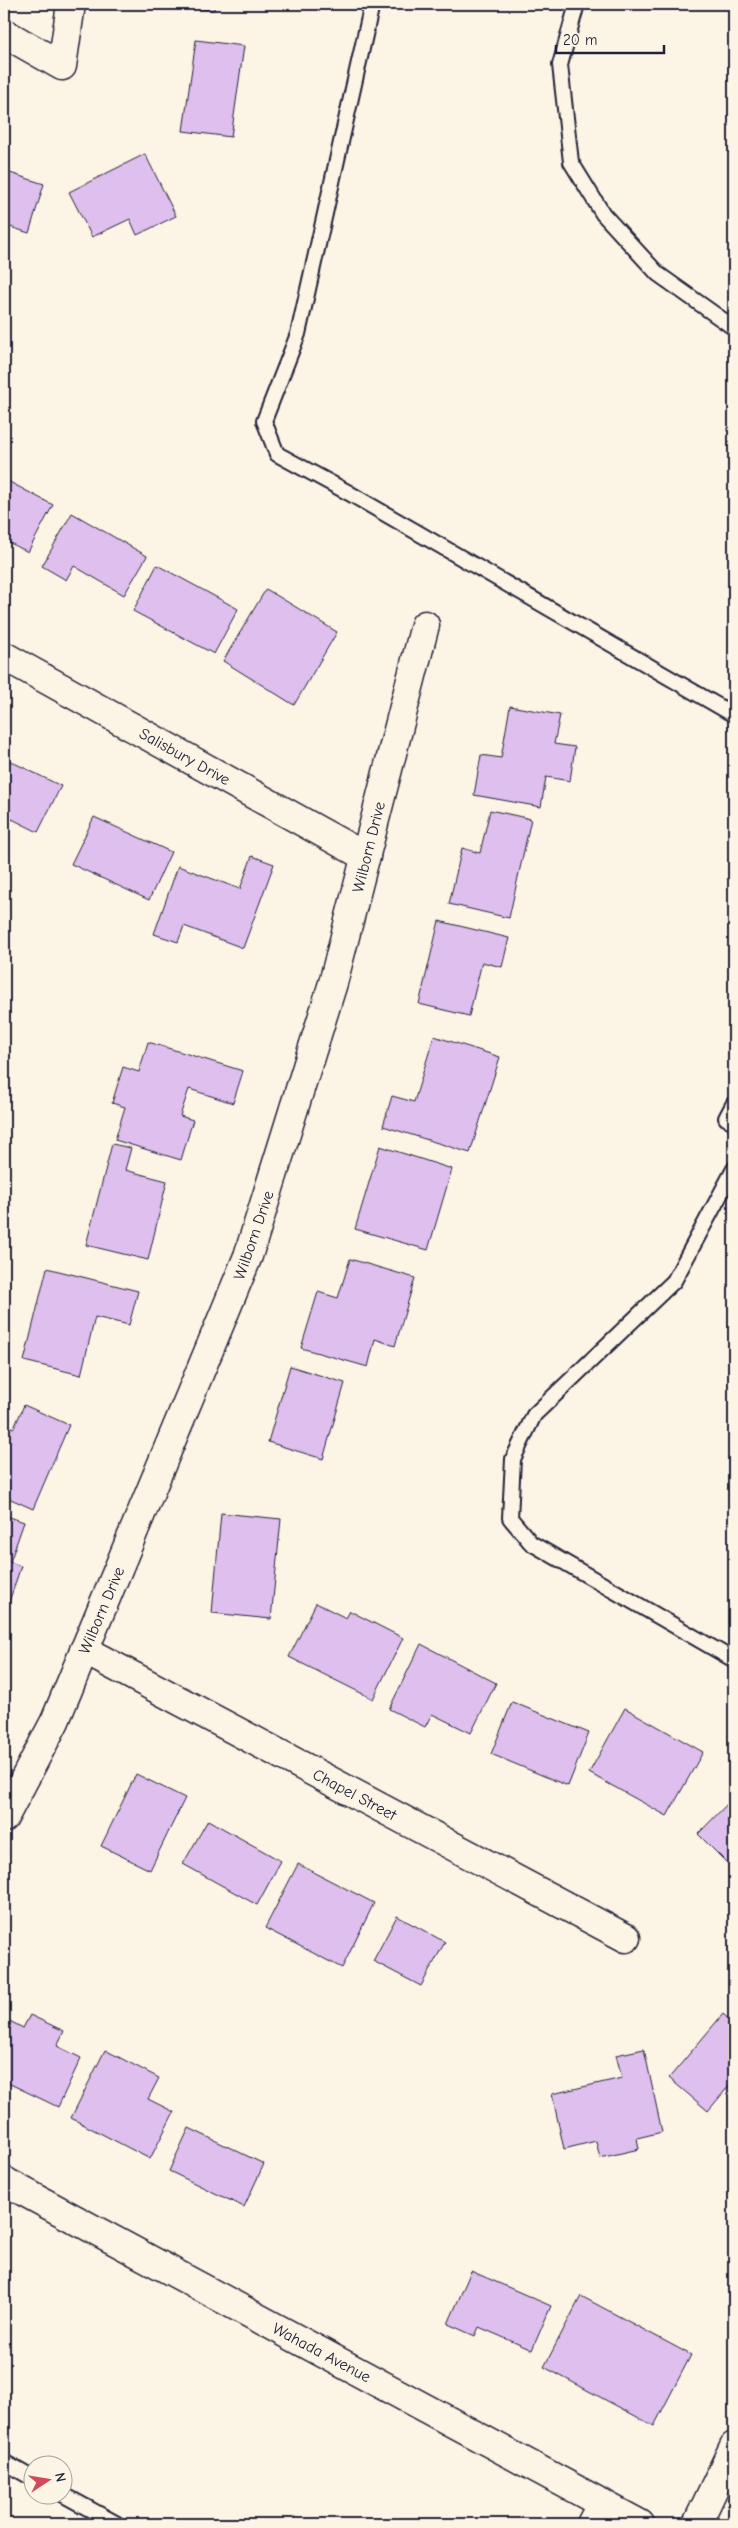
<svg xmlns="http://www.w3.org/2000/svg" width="738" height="2528" font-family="'Comic Neue',sans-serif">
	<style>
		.building { fill: #debfed; stroke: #22223b }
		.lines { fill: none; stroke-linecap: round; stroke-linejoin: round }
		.service-casing { stroke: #22223b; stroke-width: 18 }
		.minor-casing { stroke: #22223b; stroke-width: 31 }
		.tertiary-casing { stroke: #22223b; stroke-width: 31 }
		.service { stroke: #fcf5e5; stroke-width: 14 }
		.minor { stroke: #fcf5e5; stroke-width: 28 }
		.tertiary { stroke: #fcf5e5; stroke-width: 28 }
		.labels { text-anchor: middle; stroke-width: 4; stroke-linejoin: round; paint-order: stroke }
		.street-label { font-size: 16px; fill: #22223b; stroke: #fcf5e5 }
	</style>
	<rect width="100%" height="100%" fill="#fcf5e5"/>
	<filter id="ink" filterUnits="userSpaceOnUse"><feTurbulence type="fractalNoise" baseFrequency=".02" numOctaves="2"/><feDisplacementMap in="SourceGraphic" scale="10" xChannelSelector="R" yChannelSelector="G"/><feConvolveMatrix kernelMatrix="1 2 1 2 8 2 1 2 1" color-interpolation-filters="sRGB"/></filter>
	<g filter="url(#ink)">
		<g class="building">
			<path d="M 163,4 L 215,4 L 214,10 L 163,7 Z"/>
			<path d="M 196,40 L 244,46 L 231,137 L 183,131 Z"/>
			<path d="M 145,154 L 176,216 L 137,235 L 130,219 L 92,237 L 69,192 Z"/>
			<path d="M 4,171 L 44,184 L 29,233 L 4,225 Z"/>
			<path d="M 4,479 L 53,505 L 28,552 L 4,540 Z"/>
			<path d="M 72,513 L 147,556 L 124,595 L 74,566 L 66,580 L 42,566 Z"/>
			<path d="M 157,565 L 238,609 L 214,654 L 133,611 Z"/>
			<path d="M 266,589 L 337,632 L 294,705 L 223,661 Z"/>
			<path d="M 510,706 L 560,715 L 554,744 L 575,747 L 570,781 L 546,777 L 541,807 L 474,795 L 481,755 L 501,758 Z"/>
			<path d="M 4,758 L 61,786 L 38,832 L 12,819 L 4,835 Z"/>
			<path d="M 490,810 L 531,819 L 509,918 L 449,904 L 462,848 L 480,853 Z"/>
			<path d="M 94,817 L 171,852 L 149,900 L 71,864 Z"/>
			<path d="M 252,856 L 274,864 L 243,948 L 184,926 L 178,942 L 154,934 L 178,866 L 240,889 Z"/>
			<path d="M 439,921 L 509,938 L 502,967 L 482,962 L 469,1016 L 419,1004 Z"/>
			<path d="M 434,1036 L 500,1057 L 470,1153 L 383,1126 L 392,1096 L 414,1102 Z"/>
			<path d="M 148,1042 L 243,1071 L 233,1103 L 189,1089 L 180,1116 L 193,1120 L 181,1160 L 115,1140 L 125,1107 L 112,1103 L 123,1067 L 139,1072 Z"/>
			<path d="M 112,1144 L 131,1148 L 125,1170 L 167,1181 L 148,1260 L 86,1245 Z"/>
			<path d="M 380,1146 L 452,1169 L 428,1250 L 355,1229 Z"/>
			<path d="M 350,1259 L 415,1278 L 395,1346 L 375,1339 L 368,1367 L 301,1348 L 318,1292 L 338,1298 Z"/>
			<path d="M 47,1268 L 138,1291 L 129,1325 L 95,1317 L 81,1375 L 24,1361 Z"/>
			<path d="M 290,1366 L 345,1383 L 323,1459 L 268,1442 Z"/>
			<path d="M 24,1405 L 69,1425 L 33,1509 L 4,1496 L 4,1439 L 9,1426 L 14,1428 Z"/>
			<path d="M 221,1513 L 281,1519 L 271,1619 L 212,1613 Z"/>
			<path d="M 4,1515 L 24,1522 L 10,1562 L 21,1566 L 7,1608 L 4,1607 Z"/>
			<path d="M 316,1603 L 346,1618 L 350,1611 L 403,1638 L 373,1699 L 289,1657 Z"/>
			<path d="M 421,1644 L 496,1683 L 471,1733 L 432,1714 L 425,1727 L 389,1709 Z"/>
			<path d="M 512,1702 L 589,1733 L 568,1786 L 491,1754 Z"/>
			<path d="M 625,1708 L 703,1752 L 667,1816 L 589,1773 Z"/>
			<path d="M 136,1774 L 185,1798 L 150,1870 L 101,1846 Z"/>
			<path d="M 734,1797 L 734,1870 L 698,1834 Z"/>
			<path d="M 208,1820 L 281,1861 L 257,1905 L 183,1864 Z"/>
			<path d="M 298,1864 L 374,1903 L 342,1968 L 265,1928 Z"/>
			<path d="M 397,1916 L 445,1942 L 421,1986 L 373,1961 Z"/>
			<path d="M 723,2014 L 734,2024 L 734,2080 L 708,2111 L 669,2078 Z"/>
			<path d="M 30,2015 L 64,2031 L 57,2046 L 81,2058 L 58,2107 L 4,2081 L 4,2018 L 23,2028 Z"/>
			<path d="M 644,2049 L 662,2132 L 637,2138 L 639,2149 L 600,2158 L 596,2141 L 564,2149 L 552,2094 L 622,2078 L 616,2055 Z"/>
			<path d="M 105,2050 L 159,2078 L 148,2099 L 174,2112 L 150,2159 L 71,2118 Z"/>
			<path d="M 189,2128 L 264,2164 L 244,2207 L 169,2171 Z"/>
			<path d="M 471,2271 L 551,2306 L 532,2350 L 479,2327 L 475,2336 L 448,2324 Z"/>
			<path d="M 581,2296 L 691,2355 L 654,2426 L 544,2367 Z"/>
		</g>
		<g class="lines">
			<defs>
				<g id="service">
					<path d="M 372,4 L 298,334 L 264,421 L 277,454 L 349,493 L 734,715"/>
					<path d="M 577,4 L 560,65 L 571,162 L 603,214 L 658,274 L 734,328"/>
					<path d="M 734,1103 L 726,1118 L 734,1122"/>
					<path d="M 734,1169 L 674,1281 L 534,1415 L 513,1459 L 510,1518 L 531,1543 L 734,1660"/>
					<path d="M 4,2462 L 32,2478"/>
					<path d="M 62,2494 L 117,2524"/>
				</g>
				<g id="minor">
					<path d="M 4,33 L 62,66 L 71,4"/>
					<path d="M 4,656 L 366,857"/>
					<path d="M 84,1650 L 626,1938"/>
					<path d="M 4,1818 L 55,1721 L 248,1256 L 333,983 L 425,625"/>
					<path d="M 4,2181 L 640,2524"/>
					<path d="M 591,2524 L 602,2503"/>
				</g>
				<path id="tertiary" d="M 697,2524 L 734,2446"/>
			</defs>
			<use href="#service" class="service-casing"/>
			<use href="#minor" class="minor-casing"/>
			<use href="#tertiary" class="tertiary-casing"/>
			<use href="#service" class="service"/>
			<use href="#minor" class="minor"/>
			<use href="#tertiary" class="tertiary"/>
		</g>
	</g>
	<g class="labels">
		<g class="street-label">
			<text transform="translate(185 756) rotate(29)" y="6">Salisbury Drive</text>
			<text transform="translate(368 847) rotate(-76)" y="6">Wilborn Drive</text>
			<text transform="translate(253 1235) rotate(-71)" y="6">Wilborn Drive</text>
			<text transform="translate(101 1610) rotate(-67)" y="6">Wilborn Drive</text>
			<text transform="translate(355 1794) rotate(28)" y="6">Chapel Street</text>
			<text transform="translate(322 2352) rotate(28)" y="6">Wahada Avenue</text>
		</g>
	</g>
	<rect width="738" height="2528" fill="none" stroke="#fcf5e5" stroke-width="20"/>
	<rect x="10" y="10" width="718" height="2508" fill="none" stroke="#22223b" stroke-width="2" filter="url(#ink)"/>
	<g transform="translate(48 2480) rotate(78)"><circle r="24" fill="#fcf5e5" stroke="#a5a1a1"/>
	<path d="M0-4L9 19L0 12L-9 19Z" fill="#d1495b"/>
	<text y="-8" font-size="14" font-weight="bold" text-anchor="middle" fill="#22223b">N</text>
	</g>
	<path d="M556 45v8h108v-8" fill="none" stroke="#22223b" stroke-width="2.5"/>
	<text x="563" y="45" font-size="15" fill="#22223b" stroke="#fcf5e5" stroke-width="4" paint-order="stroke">20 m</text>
</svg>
